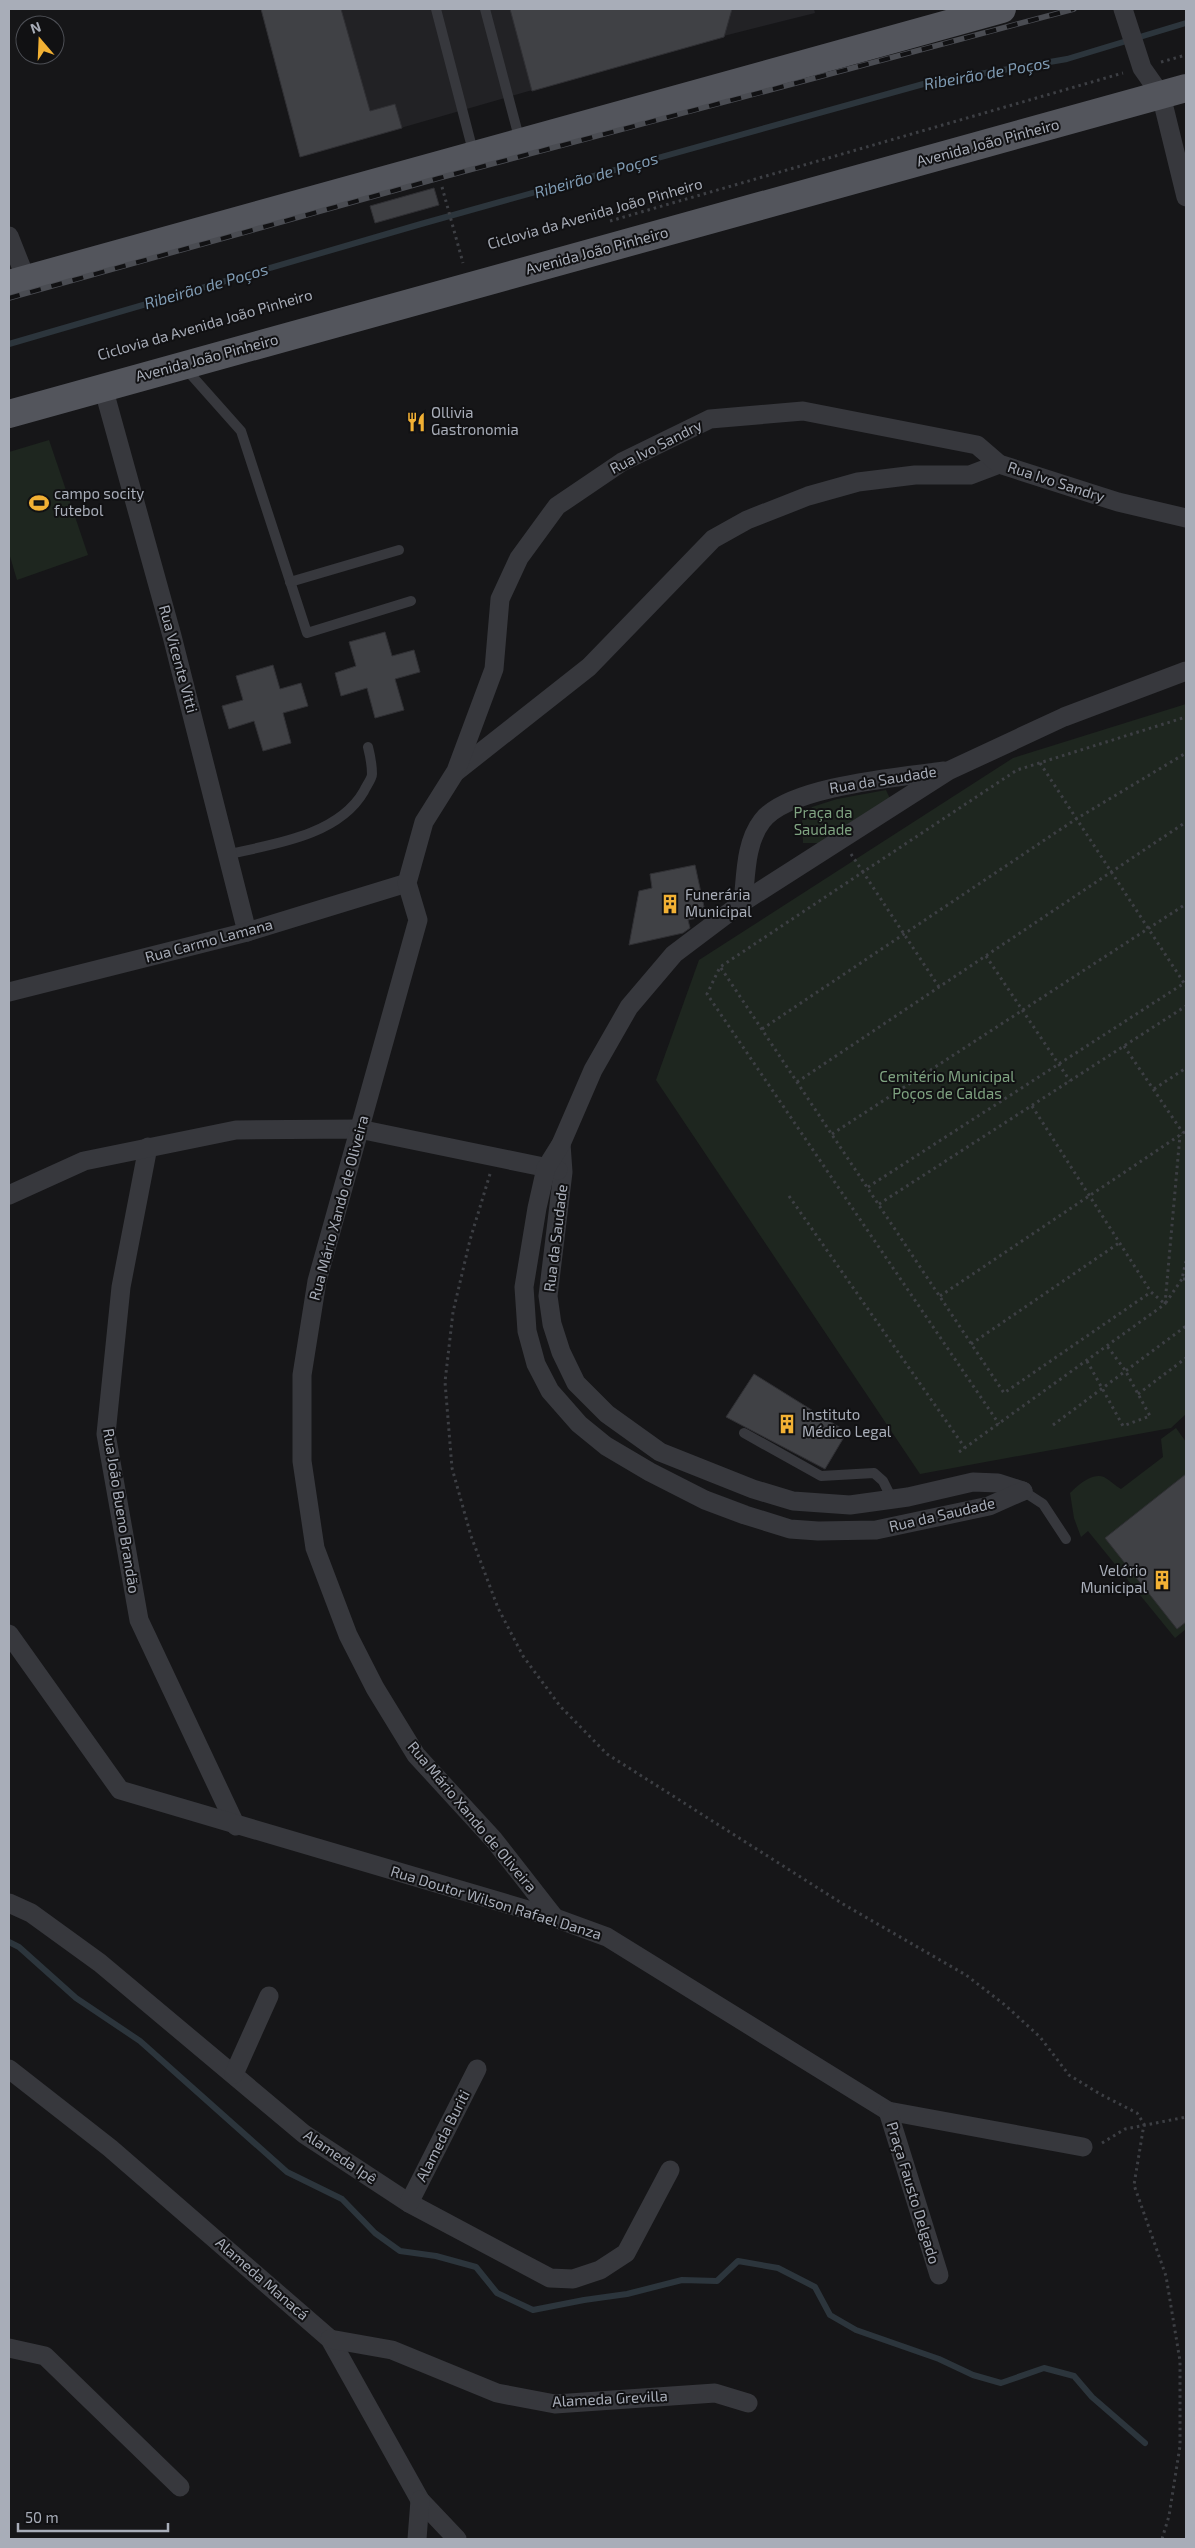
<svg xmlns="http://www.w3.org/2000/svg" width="1195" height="2548" font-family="'Exo 2',sans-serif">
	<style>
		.built { fill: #222225 }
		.green { fill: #1e261f }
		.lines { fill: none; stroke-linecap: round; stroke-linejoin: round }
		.stream { stroke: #2c353c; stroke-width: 6 }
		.building { fill: #404145; stroke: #303034 }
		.path { stroke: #3d3f44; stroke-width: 3; stroke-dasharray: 2.5 4; stroke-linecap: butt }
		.service { stroke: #37383d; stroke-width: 10 }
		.minor { stroke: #37383d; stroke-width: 19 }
		.primary { stroke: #53555c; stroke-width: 28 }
		.rail-casing { stroke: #4a4c52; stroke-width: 5.5 }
		.rail { stroke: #111113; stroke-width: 4; stroke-dasharray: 11; stroke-linecap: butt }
		.labels { text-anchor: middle; stroke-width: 4; stroke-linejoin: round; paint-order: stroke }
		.street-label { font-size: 15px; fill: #a8adb8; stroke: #111113 }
		.poi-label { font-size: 15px; fill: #a8adb8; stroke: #111113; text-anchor: start }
		.park-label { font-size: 15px; fill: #7fa381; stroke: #111113 }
		.water-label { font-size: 16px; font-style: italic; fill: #7f9bb3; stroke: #111113 }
	</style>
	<rect width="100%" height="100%" fill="#161618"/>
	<path class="built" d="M 261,9 L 814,9 L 815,13 L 696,43 L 300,157 Z"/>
	<g class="green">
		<path d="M 49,440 L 88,555 L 17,580 L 9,553 L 9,452 Z"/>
		<path d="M 1186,704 L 1186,1414 L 1171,1428 L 920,1474 L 656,1080 L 699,960 L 1013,758 Z"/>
		<path d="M 886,790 L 891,801 L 823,843 L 803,843 L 802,820 L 812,807 L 837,799 Z"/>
		<path d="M 1176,1428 L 1186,1442 L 1186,1629 L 1175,1638 L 1088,1531 L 1081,1537 L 1074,1518 L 1070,1493 C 1078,1485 1092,1472 1104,1477 C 1110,1480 1115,1486 1121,1489 L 1163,1457 L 1161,1439 Z"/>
	</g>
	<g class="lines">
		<g class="stream">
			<path d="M 9,344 L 421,224 L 927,83 L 1067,59 L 1186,23"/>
			<path d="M 9,1942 L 19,1947 L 76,1998 L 140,2041 L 287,2172 L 342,2199 L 375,2233 L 400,2251 L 436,2256 L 476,2267 L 497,2293 L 533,2310 L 584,2300 L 627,2294 L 682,2280 L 717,2281 L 738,2261 L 778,2268 L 815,2287 L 830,2315 L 856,2330 L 939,2359 L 973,2375 L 1001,2383 L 1044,2368 L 1074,2376 L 1092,2397 L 1145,2443"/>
		</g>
	</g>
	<g class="building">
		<path d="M 261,9 L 341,9 L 370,111 L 395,104 L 402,128 L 300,157 Z"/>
		<path d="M 510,9 L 732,9 L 724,37 L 532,91 Z"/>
		<path d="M 434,188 L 439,205 L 375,223 L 370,206 Z"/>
		<path d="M 385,632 L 392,656 L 414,650 L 420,672 L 395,679 L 404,710 L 375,718 L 367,688 L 341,696 L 335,673 L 356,666 L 349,642 Z"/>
		<path d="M 273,665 L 280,689 L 301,683 L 308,706 L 283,713 L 291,743 L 263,751 L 254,721 L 229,729 L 222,706 L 243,700 L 236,676 Z"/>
		<path d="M 695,865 L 706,916 L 688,920 L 690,928 L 683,933 L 629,945 L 639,891 L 652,888 L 650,874 Z"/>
		<path d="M 754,1374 L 847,1432 L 825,1469 L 726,1417 Z"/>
		<path d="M 1186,1474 L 1186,1622 L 1177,1629 L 1105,1538 Z"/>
	</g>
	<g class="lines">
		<g class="path">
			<path d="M 1161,62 L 1186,55"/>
			<path d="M 442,187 L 463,263"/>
			<path d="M 610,221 L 1123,73"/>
			<path d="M 1040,763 L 1184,983"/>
			<path d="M 851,854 L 863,872 L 1017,770 L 1186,717"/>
			<path d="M 986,956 L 1070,1081"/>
			<path d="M 721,968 L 1004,1393 L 1151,1292"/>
			<path d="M 939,987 L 863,872 L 720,967 L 707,994 L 999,1424"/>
			<path d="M 762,1029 L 1076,819 L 1186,753"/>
			<path d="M 1124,1046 L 1183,1133"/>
			<path d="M 797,1082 L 1186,822"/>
			<path d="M 1154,1089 L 1186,1068"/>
			<path d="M 1032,1106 L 1151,1292 L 1165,1304 L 1182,1279"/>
			<path d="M 832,1134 L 1186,904"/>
			<path d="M 490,1174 L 470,1240 L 453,1312 L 445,1382 L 452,1468 L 471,1536 L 498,1608 L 523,1656 L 560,1706 L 607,1754 L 843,1904 L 966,1975 L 1005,2005 L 1040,2037 L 1069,2075 L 1100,2094 L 1137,2113 L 1144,2124 L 1134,2185 L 1166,2276 L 1180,2361 L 1180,2446 L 1169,2516 L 1162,2539"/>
			<path d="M 868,1187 L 1186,982"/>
			<path d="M 789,1196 L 965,1448"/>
			<path d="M 879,1204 L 1186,1006"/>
			<path d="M 1186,1261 L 1182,1279 L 1186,1279"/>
			<path d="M 940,1296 L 1186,1131"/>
			<path d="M 971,1344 L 1119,1243"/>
			<path d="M 1087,1361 L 1123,1426 L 1150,1416 L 1125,1370 L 1107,1346"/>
			<path d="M 1138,1394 L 1186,1358"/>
			<path d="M 1053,1425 L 1186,1326"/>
			<path d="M 959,1452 L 1165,1304 L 1180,1135"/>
			<path d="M 1102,2143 L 1125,2129 L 1186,2117"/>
		</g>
		<g class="service">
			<path d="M 436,9 L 474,155"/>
			<path d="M 485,9 L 520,141"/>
			<path d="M 185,368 L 241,431 L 307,633 L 411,601"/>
			<path d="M 290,582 L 399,550"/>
			<path d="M 229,854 C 275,844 339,835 364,791 C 366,786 372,779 372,774 C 372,765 370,755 368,747"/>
			<path d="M 744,1433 L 821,1476 L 874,1473 L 883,1481 L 892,1499"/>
			<path d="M 1023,1491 L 1043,1504 L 1066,1539"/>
		</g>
		<g class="minor">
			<path d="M 1123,9 L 1142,68 L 1161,95 L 1186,197"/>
			<path d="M 9,236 L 26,279"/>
			<path d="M 103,387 L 172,636 L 247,932"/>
			<path d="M 457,771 L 589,667 L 713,539 L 747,520 L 808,496 L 858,482 L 915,475 L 970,475 L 999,464"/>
			<path d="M 743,902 C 746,876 745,843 762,821 C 788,786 901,777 944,771"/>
			<path d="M 9,992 L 247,932 L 407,883"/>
			<path d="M 561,1144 L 563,1172 L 548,1296 L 552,1324 L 561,1352 L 576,1383 L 607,1414 L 660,1452 L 753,1489 L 793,1501 L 850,1505 L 908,1497 L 973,1482 L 998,1483 L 1023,1491"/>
			<path d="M 148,1147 L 121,1287 L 106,1434 L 139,1620 L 236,1826"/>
			<path d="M 9,1195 L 84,1161 L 236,1130 L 359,1129 L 558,1170"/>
			<path d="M 1023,1491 L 989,1506 L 876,1530 L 818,1531 L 790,1529 L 745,1515 L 705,1500 L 650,1472 L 606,1446 L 579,1424 L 550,1391 L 536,1364 L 527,1331 L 524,1287 L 537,1208 L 546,1168 L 561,1144 L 593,1070 L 629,1007 L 674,954 L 743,902 L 948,771 L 1064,717 L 1186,671"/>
			<path d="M 9,1634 L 120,1790 L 555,1918 L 607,1937 L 888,2111 L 1083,2147"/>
			<path d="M 9,1903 L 31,1913 L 100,1963 L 304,2134 L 409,2203 L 550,2278 L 573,2279 L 600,2270 L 626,2253 L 670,2170"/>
			<path d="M 555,1918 L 494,1840 L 416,1755 L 375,1688 L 348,1635 L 315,1548 L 302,1461 L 302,1375 L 317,1281 L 418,920 L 407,883 L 424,822 L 456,771 L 494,669 L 500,599 L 519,558 L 557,506 L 622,462 L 710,419 L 803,411 L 977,445 L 999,464 L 1118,502 L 1186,518"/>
			<path d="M 9,2069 L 110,2148 L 330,2339 L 420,2500 L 457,2539"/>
			<path d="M 234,2074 L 269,1996"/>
			<path d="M 888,2111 L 939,2275"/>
			<path d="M 409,2203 L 477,2069"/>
			<path d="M 330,2339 L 392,2350 L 497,2393 L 555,2404 L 715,2393 L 748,2403"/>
			<path d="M 9,2348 L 45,2356 L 180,2487"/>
			<path d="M 417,2539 L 420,2500"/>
		</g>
		<g class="primary">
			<path d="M 9,284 L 1002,9"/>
			<path d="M 9,414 L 1186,88"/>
		</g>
		<defs>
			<path id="rail" d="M 9,298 L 439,178 L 1074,9"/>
		</defs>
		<use href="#rail" class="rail-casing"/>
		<use href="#rail" class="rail"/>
	</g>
	<defs>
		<symbol id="restaurant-bare" viewBox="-9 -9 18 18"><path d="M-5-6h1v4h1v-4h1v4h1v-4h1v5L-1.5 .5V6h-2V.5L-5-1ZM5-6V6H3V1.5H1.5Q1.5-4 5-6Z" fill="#f2b134" stroke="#111113" stroke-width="2.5" paint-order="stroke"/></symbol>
		<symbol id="stadium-bare" viewBox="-9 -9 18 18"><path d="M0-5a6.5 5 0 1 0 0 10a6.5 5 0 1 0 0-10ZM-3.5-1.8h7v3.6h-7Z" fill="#f2b134" stroke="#111113" stroke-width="2.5" paint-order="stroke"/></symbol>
		<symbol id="building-bare" viewBox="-9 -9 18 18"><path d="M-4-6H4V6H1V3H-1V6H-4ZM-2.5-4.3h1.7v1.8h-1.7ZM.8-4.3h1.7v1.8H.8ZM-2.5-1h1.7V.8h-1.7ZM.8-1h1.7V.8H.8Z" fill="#f2b134" stroke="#111113" stroke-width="2.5" paint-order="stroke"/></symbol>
	</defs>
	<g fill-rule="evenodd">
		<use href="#restaurant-bare" x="402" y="408" width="28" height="28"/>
		<use href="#stadium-bare" x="25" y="489" width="28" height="28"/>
		<use href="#building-bare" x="656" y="890" width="28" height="28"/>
		<use href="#building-bare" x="773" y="1410" width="28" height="28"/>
		<use href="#building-bare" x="1148" y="1566" width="28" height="28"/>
	</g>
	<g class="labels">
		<g class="street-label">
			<text transform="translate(988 143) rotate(-15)" y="5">Avenida João Pinheiro</text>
			<text transform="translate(595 214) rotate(-16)" y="5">Ciclovia da Avenida João Pinheiro</text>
			<text transform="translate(597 251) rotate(-15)" y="5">Avenida João Pinheiro</text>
			<text transform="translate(205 325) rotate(-16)" y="5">Ciclovia da Avenida João Pinheiro</text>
			<text transform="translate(207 358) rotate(-15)" y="5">Avenida João Pinheiro</text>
			<text transform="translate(656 447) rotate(-27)" y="5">Rua Ivo Sandry</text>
			<text transform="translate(1056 482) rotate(18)" y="5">Rua Ivo Sandry</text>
			<text transform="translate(178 659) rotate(75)" y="5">Rua Vicente Vitti</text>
			<text transform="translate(883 780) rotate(-9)" y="5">Rua da Saudade</text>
			<text transform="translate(209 941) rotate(-15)" y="5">Rua Carmo Lamana</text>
			<text transform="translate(339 1208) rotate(-75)" y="5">Rua Mário Xando de Oliveira</text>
			<text transform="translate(556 1238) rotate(-83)" y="5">Rua da Saudade</text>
			<text transform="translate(121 1511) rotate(81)" y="5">Rua João Bueno Brandão</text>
			<text transform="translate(942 1515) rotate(-13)" y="5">Rua da Saudade</text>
			<text transform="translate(472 1817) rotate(50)" y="5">Rua Mário Xando de Oliveira</text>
			<text transform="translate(496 1903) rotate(17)" y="5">Rua Doutor Wilson Rafael Danza</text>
			<text transform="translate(443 2136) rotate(-63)" y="5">Alameda Buriti</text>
			<text transform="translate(340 2157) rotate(34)" y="5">Alameda Ipê</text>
			<text transform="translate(913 2193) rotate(73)" y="5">Praça Fausto Delgado</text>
			<text transform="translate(262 2279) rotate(41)" y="5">Alameda Manacá</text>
			<text transform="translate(610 2399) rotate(-3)" y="5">Alameda Grevilla</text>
		</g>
		<g class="poi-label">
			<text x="431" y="418">Ollivia<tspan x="431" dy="17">Gastronomia</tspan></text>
			<text x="54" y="499">campo socity<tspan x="54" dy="17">futebol</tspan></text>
			<text x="685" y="900">Funerária<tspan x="685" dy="17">Municipal</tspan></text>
			<text x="802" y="1420">Instituto<tspan x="802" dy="17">Médico Legal</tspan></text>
			<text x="1147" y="1576" text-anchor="end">Velório<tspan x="1147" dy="17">Municipal</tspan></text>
		</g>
		<g class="park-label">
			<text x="823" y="818">Praça da<tspan x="823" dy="17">Saudade</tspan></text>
			<text x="947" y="1082">Cemitério Municipal<tspan x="947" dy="17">Poços de Caldas</tspan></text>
		</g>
		<g class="water-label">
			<text transform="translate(987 73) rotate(-10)" y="6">Ribeirão de Poços</text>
			<text transform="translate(596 175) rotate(-16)" y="6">Ribeirão de Poços</text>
			<text transform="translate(206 286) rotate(-16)" y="6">Ribeirão de Poços</text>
		</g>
	</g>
	<rect width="1195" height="2548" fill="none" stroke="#a8adb8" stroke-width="20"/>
	<g transform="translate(40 40) rotate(341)"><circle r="24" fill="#111113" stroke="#4d4f55"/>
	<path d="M0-4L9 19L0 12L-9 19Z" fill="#f2b134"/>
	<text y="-8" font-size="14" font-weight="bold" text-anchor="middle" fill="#a8adb8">N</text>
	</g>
	<path d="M18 2523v8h150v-8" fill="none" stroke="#a8adb8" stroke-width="2.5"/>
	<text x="25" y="2523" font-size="15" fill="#a8adb8" stroke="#111113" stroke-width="4" paint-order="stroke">50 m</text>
</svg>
